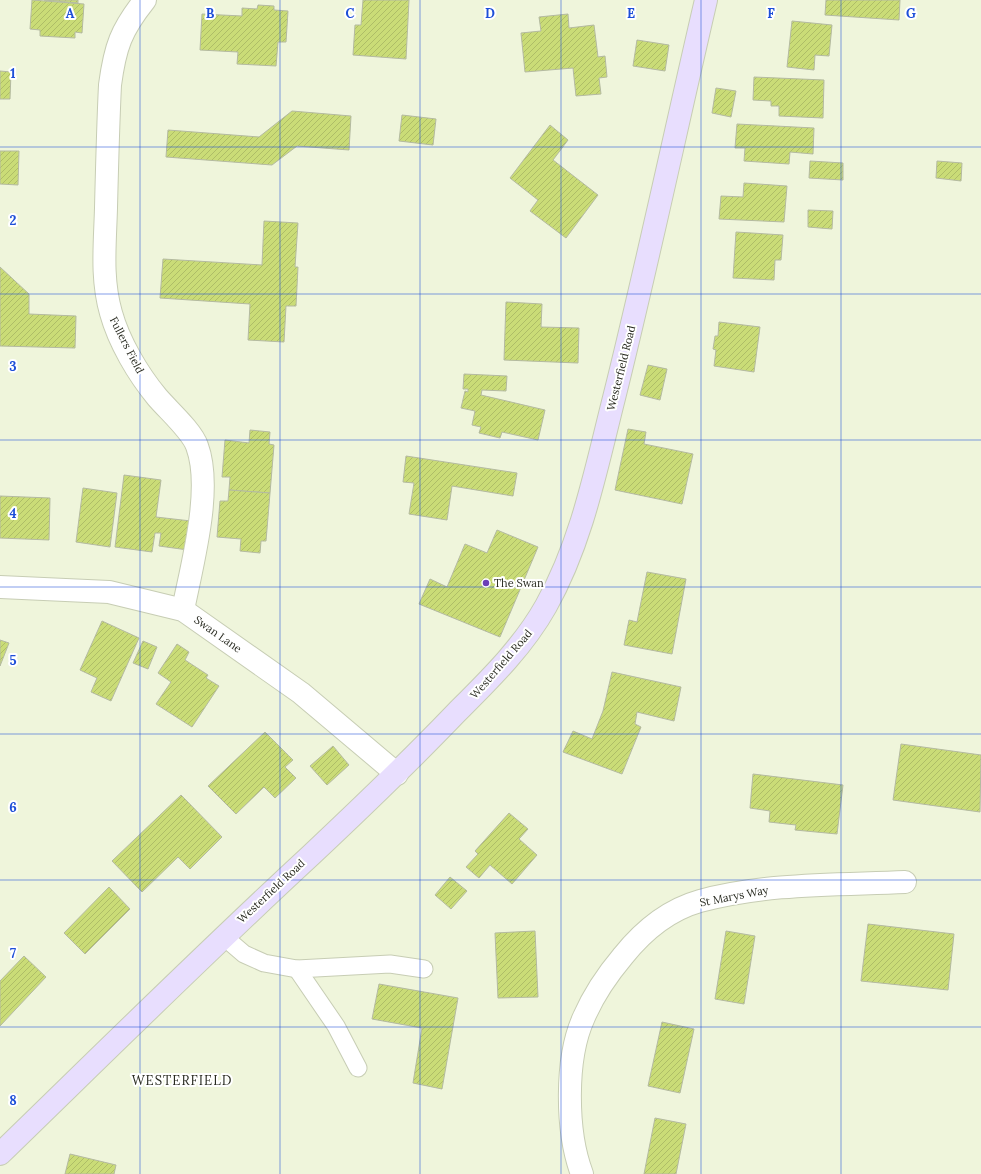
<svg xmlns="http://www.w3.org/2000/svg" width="981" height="1174" font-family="Lora,serif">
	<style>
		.building { fill: url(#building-hatch); stroke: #b4baa1 }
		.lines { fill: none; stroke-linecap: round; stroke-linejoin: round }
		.lane-casing { stroke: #c7cdb4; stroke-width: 19 }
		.street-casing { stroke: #c7cdb4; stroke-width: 24 }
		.secondary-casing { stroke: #c7cdb4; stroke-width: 24 }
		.lane { stroke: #fff; stroke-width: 17 }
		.street { stroke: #fff; stroke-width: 22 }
		.secondary { stroke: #e8defe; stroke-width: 22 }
		.grid { fill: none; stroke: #1d4ed8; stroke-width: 1; stroke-opacity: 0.55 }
		.poi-dot { fill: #6c3fb7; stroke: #fff; stroke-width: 1.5 }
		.labels { text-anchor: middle; stroke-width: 4; stroke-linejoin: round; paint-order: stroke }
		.street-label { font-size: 11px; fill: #282a20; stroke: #fff }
		.poi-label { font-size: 11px; fill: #282a20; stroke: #fff; text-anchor: start }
		.quarter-label { font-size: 13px; letter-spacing: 1px; fill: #282a20; stroke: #fff }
		.grid-label { font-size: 13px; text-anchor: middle; font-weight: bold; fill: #1d4ed8; stroke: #fff; stroke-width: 4; stroke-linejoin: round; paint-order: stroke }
	</style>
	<defs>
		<pattern id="building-hatch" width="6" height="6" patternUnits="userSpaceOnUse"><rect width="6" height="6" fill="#cadc77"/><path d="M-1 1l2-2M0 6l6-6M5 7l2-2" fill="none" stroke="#aebd67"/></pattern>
	</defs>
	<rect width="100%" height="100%" fill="#eff5db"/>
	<g class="building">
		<path d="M 32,0 L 84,4 L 82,33 L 75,32 L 75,38 L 40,36 L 40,30 L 30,29 Z"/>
		<path d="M 44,0 L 78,0 L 78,3 Z"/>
		<path d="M 363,0 L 409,0 L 406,59 L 353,55 L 355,25 L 361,25 Z"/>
		<path d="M 826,0 L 900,0 L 899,20 L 825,15 Z"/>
		<path d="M 258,5 L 274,6 L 274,10 L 288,11 L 286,42 L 278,42 L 276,66 L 237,64 L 238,52 L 200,50 L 202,14 L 242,16 L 242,8 L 257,9 Z"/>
		<path d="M 568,14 L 569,28 L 594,25 L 598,57 L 605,56 L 607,77 L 599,78 L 601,94 L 576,96 L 573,68 L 525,72 L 521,33 L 541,31 L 539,17 Z"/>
		<path d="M 792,21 L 832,25 L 829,56 L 815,55 L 814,70 L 787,67 Z"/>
		<path d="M 637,40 L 669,45 L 665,71 L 633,66 Z"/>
		<path d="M 0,71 L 11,72 L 10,99 L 0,99 Z"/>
		<path d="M 754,77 L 824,80 L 823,118 L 779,116 L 779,106 L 771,106 L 771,101 L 753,100 Z"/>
		<path d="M 716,88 L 736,91 L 731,117 L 712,113 Z"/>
		<path d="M 292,111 L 351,116 L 349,150 L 297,146 L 272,165 L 166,157 L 168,130 L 259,137 Z"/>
		<path d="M 402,115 L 436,119 L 433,145 L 399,141 Z"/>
		<path d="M 737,124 L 814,128 L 813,154 L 790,152 L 789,164 L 744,161 L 745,148 L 735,148 Z"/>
		<path d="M 550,125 L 568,140 L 553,160 L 598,195 L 566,238 L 530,211 L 538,200 L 510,178 Z"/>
		<path d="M 0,151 L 19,151 L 18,185 L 0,184 Z"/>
		<path d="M 810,161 L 843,163 L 843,180 L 809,178 Z"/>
		<path d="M 937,161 L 962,163 L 961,181 L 936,178 Z"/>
		<path d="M 744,183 L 787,186 L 784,222 L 719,219 L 721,196 L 743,197 Z"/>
		<path d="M 808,210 L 833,211 L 832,229 L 808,227 Z"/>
		<path d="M 264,221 L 298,223 L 295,267 L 298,267 L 296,306 L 286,306 L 284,342 L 248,340 L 250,304 L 160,298 L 163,259 L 262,265 Z"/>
		<path d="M 736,232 L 783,235 L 781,260 L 775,260 L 774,280 L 733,278 Z"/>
		<path d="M 0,267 L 29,294 L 29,314 L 76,316 L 75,348 L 0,346 Z"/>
		<path d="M 506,302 L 542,304 L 541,327 L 579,328 L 578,363 L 504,360 Z"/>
		<path d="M 719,322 L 760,327 L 754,372 L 714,366 L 716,350 L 713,349 L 715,336 L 718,336 Z"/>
		<path d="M 648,365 L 667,369 L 660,400 L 640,395 Z"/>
		<path d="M 464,374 L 507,376 L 506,391 L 482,390 L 481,395 L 545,410 L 538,440 L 502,432 L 500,438 L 479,433 L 481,427 L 472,425 L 475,411 L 461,408 L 465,391 L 468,392 L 468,389 L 463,389 Z"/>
		<path d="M 628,429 L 646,432 L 644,444 L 693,454 L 682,504 L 615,490 Z"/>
		<path d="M 250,430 L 270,432 L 269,444 L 274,445 L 270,493 L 229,490 L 230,477 L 222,477 L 225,440 L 249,443 Z"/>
		<path d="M 406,456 L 517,473 L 513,496 L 452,486 L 447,520 L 409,514 L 414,483 L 403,482 Z"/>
		<path d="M 124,475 L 161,480 L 156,517 L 191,521 L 188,550 L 159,546 L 161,533 L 155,533 L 152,552 L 115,547 Z"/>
		<path d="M 83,488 L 117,493 L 110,547 L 76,542 Z"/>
		<path d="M 229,490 L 270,493 L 266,541 L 261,541 L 260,553 L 240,551 L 241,539 L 217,537 L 220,501 L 228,501 Z"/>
		<path d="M 0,496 L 50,498 L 49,540 L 0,538 Z"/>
		<path d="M 497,530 L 538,547 L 500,637 L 419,604 L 430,579 L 447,587 L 465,544 L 487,553 Z"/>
		<path d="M 647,572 L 686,579 L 672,654 L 624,645 L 629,620 L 637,622 Z"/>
		<path d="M 102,621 L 139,638 L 111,701 L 91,692 L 97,678 L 80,670 Z"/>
		<path d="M 0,640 L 9,643 L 0,666 Z"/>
		<path d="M 143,641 L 157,647 L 148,669 L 133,663 Z"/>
		<path d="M 177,644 L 189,652 L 185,660 L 208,675 L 206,678 L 219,686 L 192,727 L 156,704 L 171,682 L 158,673 Z"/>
		<path d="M 612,672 L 681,687 L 674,721 L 637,712 L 635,724 L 641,727 L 622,774 L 563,752 L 573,731 L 592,739 L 603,711 Z"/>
		<path d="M 265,732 L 293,760 L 285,767 L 296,778 L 275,798 L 264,787 L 236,814 L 208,786 Z"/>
		<path d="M 901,744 L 981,755 L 980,812 L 893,800 Z"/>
		<path d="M 333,746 L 349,765 L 327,785 L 310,766 Z"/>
		<path d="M 753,774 L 843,785 L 837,834 L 795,830 L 796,825 L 769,822 L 770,811 L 750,808 Z"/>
		<path d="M 181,795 L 222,837 L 190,869 L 178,857 L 142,892 L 112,861 Z"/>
		<path d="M 509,813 L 528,829 L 519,839 L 537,855 L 512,884 L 490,865 L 479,878 L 466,867 L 478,854 L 475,851 Z"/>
		<path d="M 450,877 L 467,891 L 451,909 L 435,895 Z"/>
		<path d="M 109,887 L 130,909 L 85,954 L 64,933 Z"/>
		<path d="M 868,924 L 954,934 L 948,990 L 861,981 Z"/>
		<path d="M 535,931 L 538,997 L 498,998 L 495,933 Z"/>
		<path d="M 726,931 L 755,936 L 744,1004 L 715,999 Z"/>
		<path d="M 24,956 L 46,977 L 0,1026 L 0,981 Z"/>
		<path d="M 379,984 L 458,998 L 442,1089 L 413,1083 L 422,1028 L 372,1019 Z"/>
		<path d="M 662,1022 L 694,1029 L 680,1093 L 648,1086 Z"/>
		<path d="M 655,1118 L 686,1124 L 676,1174 L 644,1174 Z"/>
		<path d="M 70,1154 L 116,1165 L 114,1174 L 65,1174 Z"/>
	</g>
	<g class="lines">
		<defs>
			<g id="lane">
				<path d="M 223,936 L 244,954 L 264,963 L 297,969 L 390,964 L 424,969"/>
				<path d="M 297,969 L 336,1026 L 358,1068"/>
			</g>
			<g id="street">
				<path d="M 145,0 C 121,30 115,47 110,85 C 108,126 107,167 106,208 C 105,245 101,278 111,313 C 119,342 138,374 157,397 C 168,410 192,431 197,446 C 213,489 192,564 183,610"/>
				<path d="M 0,587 L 109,592 L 183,610 L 301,693 L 397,774"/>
				<path d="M 582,1174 C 566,1132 565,1058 584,1017 C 594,994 607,975 623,956 C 643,931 668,910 700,901 C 766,883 837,885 905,882"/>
			</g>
			<path id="secondary" d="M 0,1154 C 103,1054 205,953 310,856 C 360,809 409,762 456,713 C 489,680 523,647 546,606 C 582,542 596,469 614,398 C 647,266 675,133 706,0"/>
		</defs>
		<use href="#lane" class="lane-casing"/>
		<use href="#street" class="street-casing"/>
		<use href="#secondary" class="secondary-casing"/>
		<use href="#lane" class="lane"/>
		<use href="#street" class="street"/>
		<use href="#secondary" class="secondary"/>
	</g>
	<path class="grid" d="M 140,0 L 140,1174M 280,0 L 280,1174M 420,0 L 420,1174M 561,0 L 561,1174M 701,0 L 701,1174M 841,0 L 841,1174M 0,147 L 981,147M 0,294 L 981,294M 0,440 L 981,440M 0,587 L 981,587M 0,734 L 981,734M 0,880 L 981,880M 0,1027 L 981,1027"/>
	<circle class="poi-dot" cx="486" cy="583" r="4"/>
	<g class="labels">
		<g class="street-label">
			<text transform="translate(127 345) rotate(63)" y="4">Fullers Field</text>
			<text transform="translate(621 368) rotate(-76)" y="4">Westerfield Road</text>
			<text transform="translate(218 634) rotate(35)" y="4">Swan Lane</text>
			<text transform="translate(501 664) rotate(-49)" y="4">Westerfield Road</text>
			<text transform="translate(271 891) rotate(-43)" y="4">Westerfield Road</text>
			<text transform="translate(734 896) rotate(-11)" y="4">St Marys Way</text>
		</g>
		<g class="poi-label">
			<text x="494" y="587">The Swan</text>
		</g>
		<g class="quarter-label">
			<text x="182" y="1085">WESTERFIELD</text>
		</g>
	</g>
	<g class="grid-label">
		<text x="70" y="18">A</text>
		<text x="210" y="18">B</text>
		<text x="350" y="18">C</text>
		<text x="490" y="18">D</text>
		<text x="631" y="18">E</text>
		<text x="771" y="18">F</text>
		<text x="911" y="18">G</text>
		<text x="13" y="78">1</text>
		<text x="13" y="225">2</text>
		<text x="13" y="371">3</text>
		<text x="13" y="518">4</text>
		<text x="13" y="665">5</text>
		<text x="13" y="812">6</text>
		<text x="13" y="958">7</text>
		<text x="13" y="1105">8</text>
	</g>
</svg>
